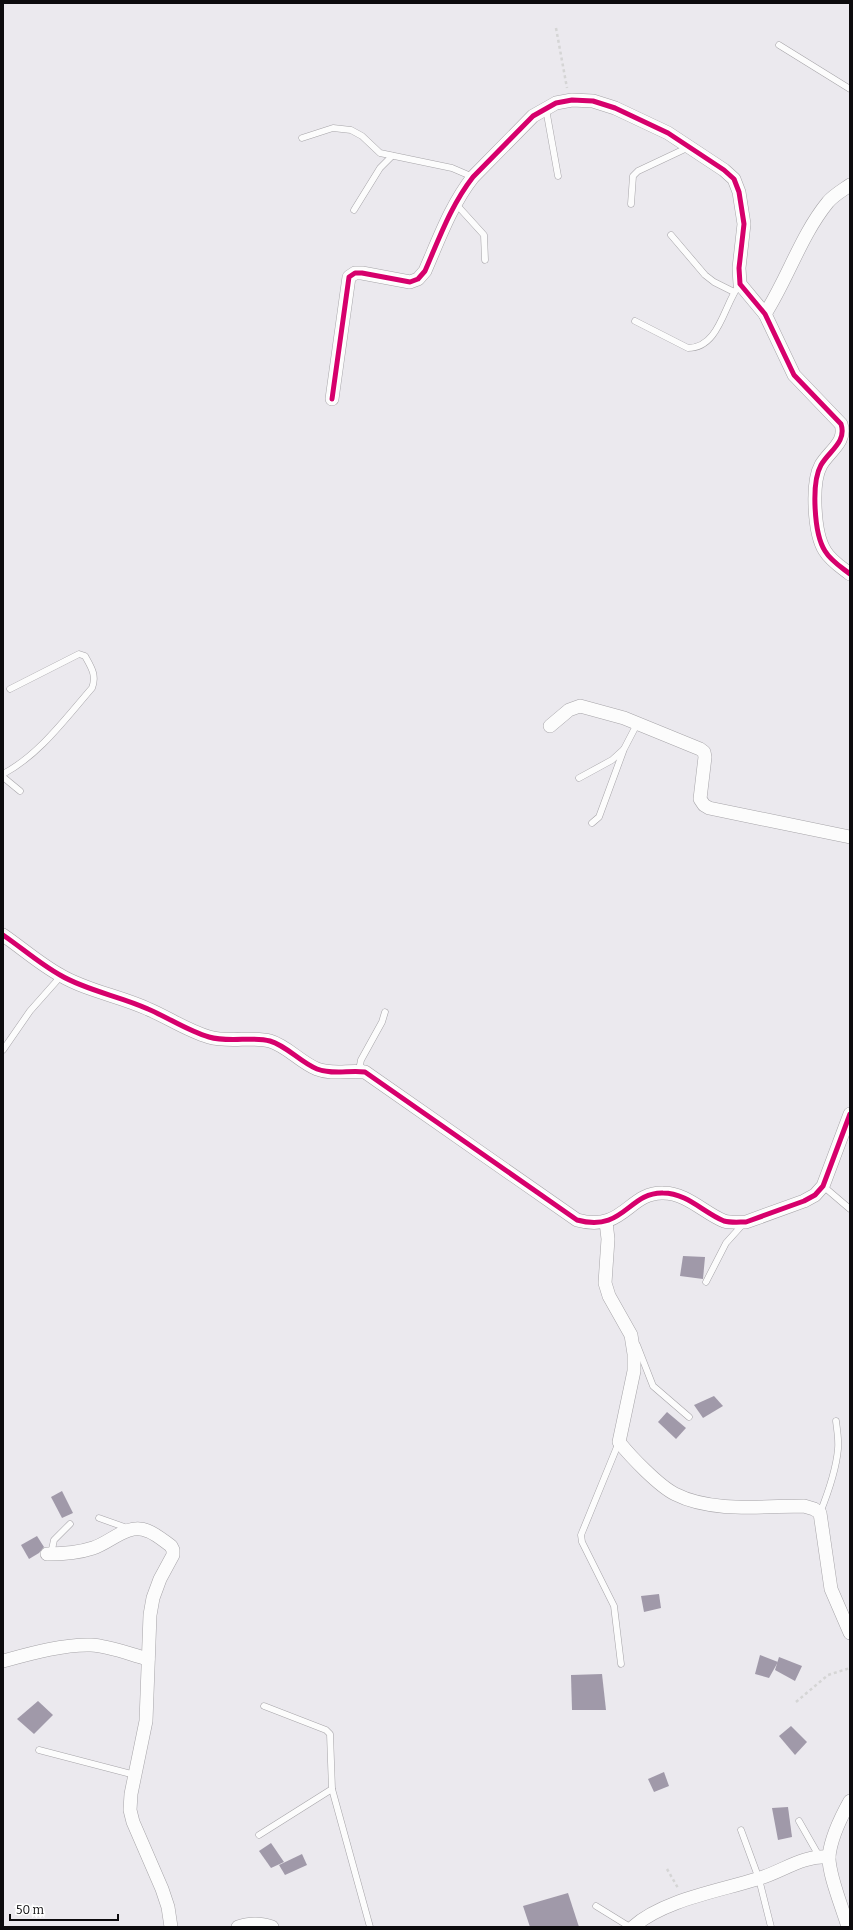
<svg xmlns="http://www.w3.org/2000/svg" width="853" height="1930" font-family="Bitter,serif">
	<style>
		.building { fill: #a099a9 }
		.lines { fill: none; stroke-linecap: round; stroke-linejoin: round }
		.lane-casing { stroke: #a6a4a8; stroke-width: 7 }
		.street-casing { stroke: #a6a4a8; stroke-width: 14 }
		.path { stroke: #d5d5d5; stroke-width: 2.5; stroke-dasharray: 3 3; stroke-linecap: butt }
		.lane { stroke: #fcfcfc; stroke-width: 6 }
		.street { stroke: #fcfcfc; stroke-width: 13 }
		.cycleway-casing { stroke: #fff; stroke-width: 8 }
		.cycleway { stroke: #d6006c; stroke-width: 5 }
	</style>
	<rect width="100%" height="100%" fill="#ebe9ee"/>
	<g class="building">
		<path d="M 683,1256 L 705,1257 L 703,1279 L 680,1276 Z"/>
		<path d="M 714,1396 L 723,1406 L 703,1418 L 694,1405 Z"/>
		<path d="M 667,1412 L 686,1428 L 676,1439 L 658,1422 Z"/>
		<path d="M 62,1491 L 73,1513 L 62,1518 L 51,1497 Z"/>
		<path d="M 37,1536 L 44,1547 L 39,1553 L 29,1559 L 21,1545 Z"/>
		<path d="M 659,1594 L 661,1608 L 644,1612 L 641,1596 Z"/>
		<path d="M 760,1655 L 778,1662 L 769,1678 L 755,1674 Z"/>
		<path d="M 779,1657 L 802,1666 L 795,1681 L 775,1670 Z"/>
		<path d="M 602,1674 L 606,1710 L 572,1710 L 571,1675 Z"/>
		<path d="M 38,1701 L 53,1715 L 34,1734 L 17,1719 Z"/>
		<path d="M 791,1726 L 807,1742 L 795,1755 L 779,1736 Z"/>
		<path d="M 664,1772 L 669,1786 L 654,1792 L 648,1779 Z"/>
		<path d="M 788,1807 L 792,1837 L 778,1840 L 772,1808 Z"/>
		<path d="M 271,1843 L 284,1862 L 271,1868 L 259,1851 Z"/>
		<path d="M 302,1854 L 307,1865 L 285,1875 L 279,1865 Z"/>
		<path d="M 568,1893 L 579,1927 L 530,1927 L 523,1906 Z"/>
	</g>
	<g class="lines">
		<defs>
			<g id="lane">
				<path d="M 779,45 L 850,89"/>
				<path d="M 546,109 L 558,176"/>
				<path d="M 302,138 L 333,128 L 351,130 L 362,136 L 380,153 L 452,168 L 473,177"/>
				<path d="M 455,203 L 484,235 L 485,260"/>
				<path d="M 631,204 L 633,176 L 638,171 L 689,147"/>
				<path d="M 354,210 L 380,168 L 392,156"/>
				<path d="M 671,235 L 705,275 L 714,282 L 734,292"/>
				<path d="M 635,321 L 688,348 C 720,348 724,303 740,284"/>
				<path d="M 3,774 C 39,755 65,719 92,688 C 97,675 91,667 85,656 L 79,654 L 10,689"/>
				<path d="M 3,777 L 20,791"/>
				<path d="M 579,778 L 612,760 L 623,750"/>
				<path d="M 592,823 L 599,817 L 624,749 L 637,724"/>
				<path d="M 3,1050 L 30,1011 L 61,976"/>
				<path d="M 364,1071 L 360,1065 L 361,1060 L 382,1022 L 385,1012"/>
				<path d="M 823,1186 L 850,1209"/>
				<path d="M 706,1282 L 726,1243 L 744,1223"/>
				<path d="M 637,1345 L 653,1386 L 689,1417"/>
				<path d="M 619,1442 L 581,1535 L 582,1542 L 614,1606 L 621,1664"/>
				<path d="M 820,1513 C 828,1493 836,1471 838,1449 C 839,1440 837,1430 836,1421"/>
				<path d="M 99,1518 L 130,1529"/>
				<path d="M 51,1554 L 54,1540 L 70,1524"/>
				<path d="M 264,1706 L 326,1730 L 330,1734 L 332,1789 L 370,1927"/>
				<path d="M 39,1750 L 135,1775"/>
				<path d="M 799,1821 L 819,1856"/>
				<path d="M 741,1830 L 759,1879 L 771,1927"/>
				<path d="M 259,1835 L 332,1789"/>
				<path d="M 596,1906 L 630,1927"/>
			</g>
			<g id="street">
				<path d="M 765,314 C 788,278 801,235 828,202 C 834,195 843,190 850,185"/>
				<path d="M 332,399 L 349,277 L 355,273 L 362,273 L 410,282 L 418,279 L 425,271 C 439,239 451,205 473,177 L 533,116 L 556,103 L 572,100 L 593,101 L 615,108 L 668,133 L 724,170 L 734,179 L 739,192 L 744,224 L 739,268 L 740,284 L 765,314 L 794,375 L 841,424 C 847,442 829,451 821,465 C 811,483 814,534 825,551 C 831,561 841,567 850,574"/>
				<path d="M 550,726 L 569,710 L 580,706 L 624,718 L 700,749 L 704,752 L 705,757 L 700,799 L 704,805 L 709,808 L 850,837"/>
				<path d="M 3,935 C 22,948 40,964 60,975 C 87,991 120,996 148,1009 C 169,1018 188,1031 209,1037 C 229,1043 253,1036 270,1041 C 287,1046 300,1062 317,1069 C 332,1075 349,1070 365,1072 L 577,1220 C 624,1233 628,1192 663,1193 C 687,1193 704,1213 724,1221 C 731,1223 739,1222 746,1222 L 804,1201 L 815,1195 L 823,1186 L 850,1114"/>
				<path d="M 606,1222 L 608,1239 L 605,1283 L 609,1296 L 631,1335 L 634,1354 L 634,1371 L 619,1442 C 631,1457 659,1486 675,1494 C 712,1513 764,1506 804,1506 L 814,1509 L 820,1513 L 831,1589 L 850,1633"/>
				<path d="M 47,1554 C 62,1554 78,1553 93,1548 C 110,1543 128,1522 148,1531 C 156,1534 164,1541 171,1546 L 173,1550 L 173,1555 L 160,1579 L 153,1598 L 150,1615 L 146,1721 L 131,1794 L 130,1810 L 133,1822 L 162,1889 L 168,1907 L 171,1927"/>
				<path d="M 3,1661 C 29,1654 64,1644 91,1645 C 110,1646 129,1654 148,1659"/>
				<path d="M 238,1927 C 251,1923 259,1923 272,1927"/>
				<path d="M 633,1927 C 663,1900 719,1891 757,1879 C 782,1872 802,1855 829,1857"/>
				<path d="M 848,1927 C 843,1909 828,1874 829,1856 C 831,1838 841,1817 850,1801"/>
			</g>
		</defs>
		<use href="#lane" class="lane-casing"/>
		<use href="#street" class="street-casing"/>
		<g class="path">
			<path d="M 556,28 L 567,88"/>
			<path d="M 796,1702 L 828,1675 L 850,1668"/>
			<path d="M 667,1869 L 678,1888"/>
		</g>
		<use href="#lane" class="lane"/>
		<use href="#street" class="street"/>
		<defs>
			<g id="cycleway">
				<path d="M 332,399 L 349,277 L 355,273 L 362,273 L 410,282 L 418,279 L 425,271 C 439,239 451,205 473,177 L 533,116 L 556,103 L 572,100 L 593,101 L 615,108 L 668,133 L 724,170 L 734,179 L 739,192 L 744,224 L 739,268 L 740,284 L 765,314 L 794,375 L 841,424 C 847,442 829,451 821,465 C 811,483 814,534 825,551 C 831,561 841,567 850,574"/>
				<path d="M 3,935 C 22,948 40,964 60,975 C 87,991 120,996 148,1009 C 169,1018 188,1031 209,1037 C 229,1043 253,1036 270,1041 C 287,1046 300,1062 317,1069 C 332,1075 349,1070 365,1072 L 577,1220 C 624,1233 628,1192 663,1193 C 687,1193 704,1213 724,1221 C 731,1223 739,1222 746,1222 L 804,1201 L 815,1195 L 823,1186 L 850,1114"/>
			</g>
		</defs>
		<use href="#cycleway" class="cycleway-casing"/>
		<use href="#cycleway" class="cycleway"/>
	</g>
	<rect width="853" height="1930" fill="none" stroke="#0c0b0d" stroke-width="8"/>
	<path d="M10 1914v6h108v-6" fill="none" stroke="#0c0b0d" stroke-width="2"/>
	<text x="16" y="1914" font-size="12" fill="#0c0b0d" stroke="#ffffff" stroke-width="3" paint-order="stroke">50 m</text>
</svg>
